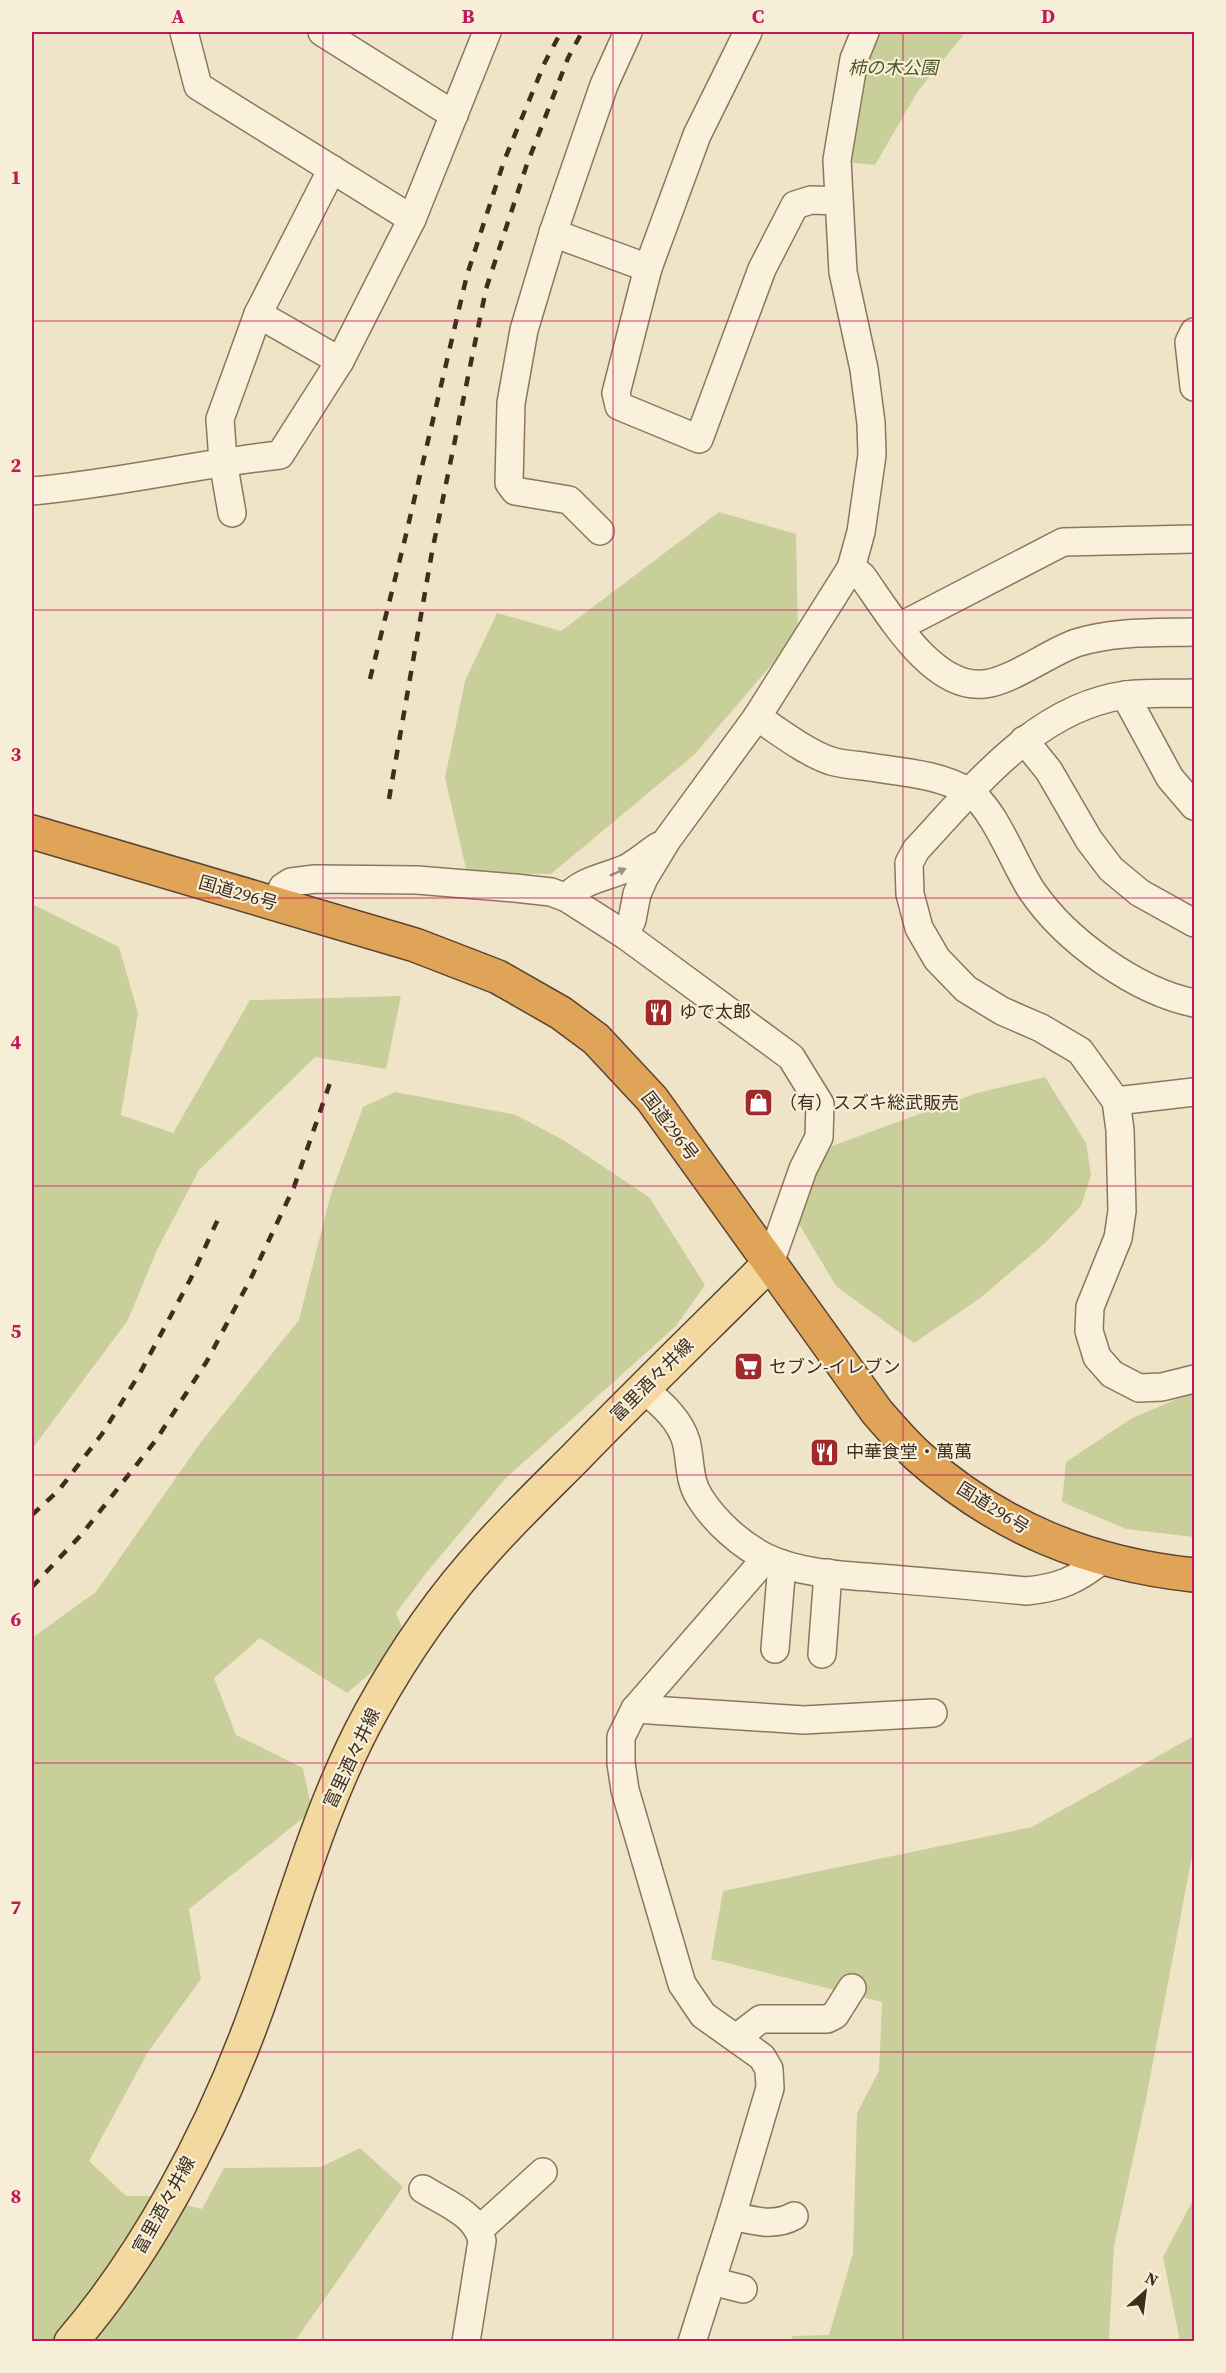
<svg xmlns="http://www.w3.org/2000/svg" width="1226" height="2373" font-family="'Source Serif 4','Noto Sans JP',serif">
	<style>
		.green { fill: #c9cf9b }
		.lines { fill: none; stroke-linecap: round; stroke-linejoin: round }
		.minor-casing { stroke: #8d765c; stroke-width: 30 }
		.major-casing { stroke: #5b4430; stroke-width: 36 }
		.highway-casing { stroke: #5b4430; stroke-width: 36 }
		.minor { stroke: #faf1dc; stroke-width: 27 }
		.major { stroke: #f3d9a0; stroke-width: 33 }
		.highway { stroke: #e0a458; stroke-width: 33 }
		.rail { stroke: #3d2e20; stroke-width: 4.5; stroke-dasharray: 10 10; stroke-linecap: butt }
		.oneway { fill: #9c907e }
		.grid { fill: none; stroke: #c2185b; stroke-width: 1.5; stroke-opacity: 0.55 }
		.labels { text-anchor: middle; stroke-width: 4.5; stroke-linejoin: round; paint-order: stroke }
		.park-label { font-size: 18px; font-style: italic; fill: #4d5a26; stroke: #f7eed8 }
		.street-label { font-size: 18px; fill: #3d2e20; stroke: #f7eed8 }
		.poi-label { font-size: 18px; fill: #3d2e20; stroke: #f7eed8; text-anchor: start }
		.neatline { fill: none; stroke: #c2185b; stroke-width: 2 }
		.grid-label { font-size: 20px; text-anchor: middle; font-weight: bold; fill: #c2185b }
	</style>
	<rect width="100%" height="100%" fill="#f0e4c8"/>
	<g class="green">
		<path d="M 871,32 L 966,32 L 918,91 L 875,165 L 843,162 Z"/>
		<path d="M 719,512 L 796,534 L 798,634 L 695,754 L 551,874 L 467,873 L 445,778 L 465,681 L 497,613 L 561,631 Z"/>
		<path d="M 32,904 L 119,947 L 138,1013 L 121,1115 L 173,1133 L 250,1000 L 401,996 L 386,1069 L 315,1057 L 199,1170 L 157,1250 L 128,1320 L 32,1449 Z"/>
		<path d="M 1045,1077 L 1086,1143 L 1091,1175 L 1081,1206 L 1044,1244 L 979,1299 L 914,1343 L 836,1286 L 796,1219 L 807,1178 L 832,1146 L 977,1093 Z"/>
		<path d="M 395,1092 L 516,1115 L 565,1141 L 649,1197 L 705,1285 L 676,1326 L 505,1479 L 427,1572 L 396,1613 L 408,1642 L 347,1693 L 260,1638 L 214,1678 L 236,1735 L 303,1768 L 312,1811 L 189,1909 L 201,1979 L 148,2052 L 89,2161 L 126,2196 L 149,2196 L 202,2209 L 224,2168 L 321,2167 L 360,2148 L 403,2187 L 295,2341 L 32,2341 L 32,1638 L 96,1592 L 201,1442 L 299,1320 L 330,1197 L 363,1107 Z"/>
		<path d="M 1194,1392 L 1194,1537 L 1126,1529 L 1062,1502 L 1066,1462 L 1132,1418 Z"/>
		<path d="M 1194,1736 L 1194,1846 L 1146,2099 L 1114,2246 L 1109,2341 L 793,2341 L 792,2336 L 829,2335 L 853,2253 L 857,2113 L 879,2071 L 882,2002 L 711,1959 L 723,1891 L 1032,1827 Z"/>
		<path d="M 1194,2198 L 1194,2341 L 1180,2341 L 1163,2257 Z"/>
	</g>
	<g class="lines">
		<defs>
			<g id="minor">
				<path d="M 184,32 L 198,86 L 412,219"/>
				<path d="M 322,32 L 454,115"/>
				<path d="M 748,32 L 697,135 L 648,268 L 616,393 L 619,406 L 699,439 L 762,269 L 795,205 L 811,200 L 839,201"/>
				<path d="M 553,233 L 648,268"/>
				<path d="M 258,314 L 340,361"/>
				<path d="M 1194,332 L 1189,342 L 1194,387"/>
				<path d="M 32,491 C 115,484 197,464 280,455 L 340,361 L 412,219 L 487,32"/>
				<path d="M 232,513 L 223,461 L 220,419 L 258,314 L 332,169"/>
				<path d="M 600,531 L 569,500 L 515,491 L 509,483 L 511,403 L 524,330 L 553,233 L 604,85 L 628,32"/>
				<path d="M 851,568 L 862,576 C 888,612 932,690 984,684 C 1010,682 1050,652 1076,643 C 1114,631 1155,633 1194,632"/>
				<path d="M 899,627 L 1063,542 L 1194,539"/>
				<path d="M 1194,693 C 1172,694 1148,692 1126,695 C 1036,707 974,788 916,850 L 909,863 L 910,894 L 919,928 L 937,959 L 966,989 L 1002,1011 L 1041,1028 L 1080,1051 L 1116,1101 L 1120,1130 L 1122,1211 L 1118,1238 L 1090,1307 L 1089,1331 L 1097,1357 L 1112,1374 L 1139,1388 L 1162,1387 L 1194,1379"/>
				<path d="M 1125,695 L 1170,778 L 1194,806"/>
				<path d="M 757,717 C 780,732 805,752 831,761 C 841,764 853,765 863,766 C 898,772 937,773 969,792 C 994,807 1015,866 1032,891 C 1066,941 1136,991 1194,1003"/>
				<path d="M 1024,740 L 1049,771 L 1089,840 L 1111,869 L 1140,893 L 1194,923"/>
				<path d="M 567,898 C 580,880 608,877 627,868 C 638,862 648,853 659,846"/>
				<path d="M 275,903 L 283,887 L 291,882 L 315,879 L 417,880 L 515,888 L 551,892 L 567,898 L 625,935 L 791,1057 L 820,1104 L 819,1137 L 803,1169 L 770,1263"/>
				<path d="M 625,935 L 632,920 L 637,894 L 644,878 L 667,840 L 757,717 L 851,568 L 861,532 L 872,455 L 871,423 L 864,369 L 843,272 L 837,160 L 854,59 L 865,32"/>
				<path d="M 1116,1101 L 1194,1092"/>
				<path d="M 643,1388 C 660,1403 679,1418 686,1441 C 691,1460 688,1480 700,1498 C 715,1522 742,1546 767,1558 C 801,1574 843,1575 880,1578 C 928,1582 977,1586 1026,1591 C 1059,1588 1077,1580 1103,1559"/>
				<path d="M 775,1649 L 782,1564"/>
				<path d="M 822,1654 L 828,1573"/>
				<path d="M 635,1709 L 804,1720 L 933,1713"/>
				<path d="M 736,2038 L 761,2019 L 827,2019 L 835,2015 L 852,1988"/>
				<path d="M 423,2189 C 445,2203 477,2214 482,2241 L 466,2342"/>
				<path d="M 732,2216 C 754,2221 774,2227 794,2216"/>
				<path d="M 480,2229 L 543,2172"/>
				<path d="M 711,2281 L 743,2289"/>
				<path d="M 692,2342 L 732,2216 L 770,2088 L 769,2069 L 762,2057 L 703,2015 L 682,1984 L 625,1790 L 621,1763 L 621,1737 L 635,1709 L 766,1558"/>
			</g>
			<path id="major" d="M 71,2342 C 146,2255 208,2138 249,2030 C 289,1925 316,1812 371,1712 C 403,1654 443,1596 488,1547 C 516,1516 546,1487 575,1458 C 639,1392 705,1328 770,1263"/>
			<path id="highway" d="M 32,832 L 415,945 L 498,977 L 561,1013 L 596,1039 L 652,1099 L 877,1412 C 890,1427 903,1442 918,1456 C 998,1527 1088,1564 1194,1575"/>
		</defs>
		<use href="#minor" class="minor-casing"/>
		<use href="#major" class="major-casing"/>
		<use href="#highway" class="highway-casing"/>
		<use href="#minor" class="minor"/>
		<use href="#major" class="major"/>
		<use href="#highway" class="highway"/>
		<g class="rail">
			<path d="M 370,679 L 404,543 L 467,275 L 504,161 L 545,62 L 561,32"/>
			<path d="M 389,799 L 432,552 L 486,289 L 526,167 L 568,58 L 582,32"/>
			<path d="M 32,1515 L 59,1490 L 102,1434 L 140,1373 L 190,1280 L 219,1217"/>
			<path d="M 32,1587 L 82,1534 L 156,1440 L 207,1361 L 252,1276 L 294,1187 L 330,1083"/>
		</g>
	</g>
	<defs><path id="oneway-solid" d="M-6-.8H1V-3.2L6.5 0L1 3.2V.8H-6Z" transform="scale(1.5)"/></defs>
	<use class="oneway" href="#oneway-solid" transform="translate(618 872) rotate(-24)"/>
	<path class="grid" d="M 323,32 L 323,2342M 613,32 L 613,2342M 903,32 L 903,2342M 32,321 L 1194,321M 32,610 L 1194,610M 32,898 L 1194,898M 32,1186 L 1194,1186M 32,1475 L 1194,1475M 32,1763 L 1194,1763M 32,2052 L 1194,2052"/>
	<defs>
		<symbol id="restaurant-square" viewBox="-11 -11 22 22"><rect x="-9" y="-9" width="18" height="18" rx="4" fill="#9e2a2b" stroke="#f7eed8"/><path d="M-5-6h1v4h1v-4h1v4h1v-4h1v5L-1.5 .5V6h-2V.5L-5-1ZM5-6V6H3V1.5H1.5Q1.5-4 5-6Z" fill="#fff"/></symbol>
		<symbol id="shop-square" viewBox="-11 -11 22 22"><rect x="-9" y="-9" width="18" height="18" rx="4" fill="#9e2a2b" stroke="#f7eed8"/><path d="M-5-2.5h2.3a2.7 3.5 0 0 1 5.4 0H5L5.5 6h-11ZM-1.5-2.5h3a1.5 2.3 0 0 0-3 0Z" fill="#fff"/></symbol>
		<symbol id="supermarket-square" viewBox="-11 -11 22 22"><rect x="-9" y="-9" width="18" height="18" rx="4" fill="#9e2a2b" stroke="#f7eed8"/><path d="M-6-5.5h2.5l.6 2H6L4.5 2H-2.5L-4.4-4H-6ZM-1.5 3.2a1.3 1.3 0 1 0 .1 0ZM3 3.2a1.3 1.3 0 1 0 .1 0Z" fill="#fff"/></symbol>
	</defs>
	<g fill-rule="evenodd">
		<use href="#restaurant-square" x="642" y="996" width="33" height="33"/>
		<use href="#shop-square" x="742" y="1086" width="33" height="33"/>
		<use href="#supermarket-square" x="732" y="1350" width="33" height="33"/>
		<use href="#restaurant-square" x="808" y="1436" width="33" height="33"/>
	</g>
	<g class="labels">
		<g class="park-label">
			<text x="893" y="74">柿の木公園</text>
		</g>
		<g class="street-label">
			<text transform="translate(238 893) rotate(16)" y="6">国道296号</text>
			<text transform="translate(670 1126) rotate(53)" y="6">国道296号</text>
			<text transform="translate(652 1380) rotate(-45)" y="6">富里酒々井線</text>
			<text transform="translate(993 1508) rotate(32)" y="6">国道296号</text>
			<text transform="translate(352 1758) rotate(-65)" y="6">富里酒々井線</text>
			<text transform="translate(164 2205) rotate(-61)" y="6">富里酒々井線</text>
		</g>
		<g class="poi-label">
			<text x="679" y="1018">ゆで太郎</text>
			<text x="779" y="1109">（有）スズキ総武販売</text>
			<text x="769" y="1373">セブン-イレブン</text>
			<text x="846" y="1458">中華食堂・萬萬</text>
		</g>
	</g>
	<rect width="1226" height="2373" fill="none" stroke="#f7eed8" stroke-width="66"/>
	<g transform="translate(1145 2292) rotate(28)" stroke="#f7eed8" stroke-width="4.5" paint-order="stroke">
	<path d="M0-4.5L10 22L0 15L-10 22Z" fill="#3d2e20"/>
	<text y="-9" font-size="16" font-weight="bold" text-anchor="middle" fill="#3d2e20">N</text>
	</g>
	<rect x="33" y="33" width="1160" height="2307" class="neatline"/>
	<g class="grid-label">
		<text x="178" y="23">A</text>
		<text x="468" y="23">B</text>
		<text x="758" y="23">C</text>
		<text x="1048" y="23">D</text>
		<text x="16" y="184">1</text>
		<text x="16" y="472">2</text>
		<text x="16" y="761">3</text>
		<text x="16" y="1049">4</text>
		<text x="16" y="1338">5</text>
		<text x="16" y="1626">6</text>
		<text x="16" y="1914">7</text>
		<text x="16" y="2203">8</text>
	</g>
</svg>
